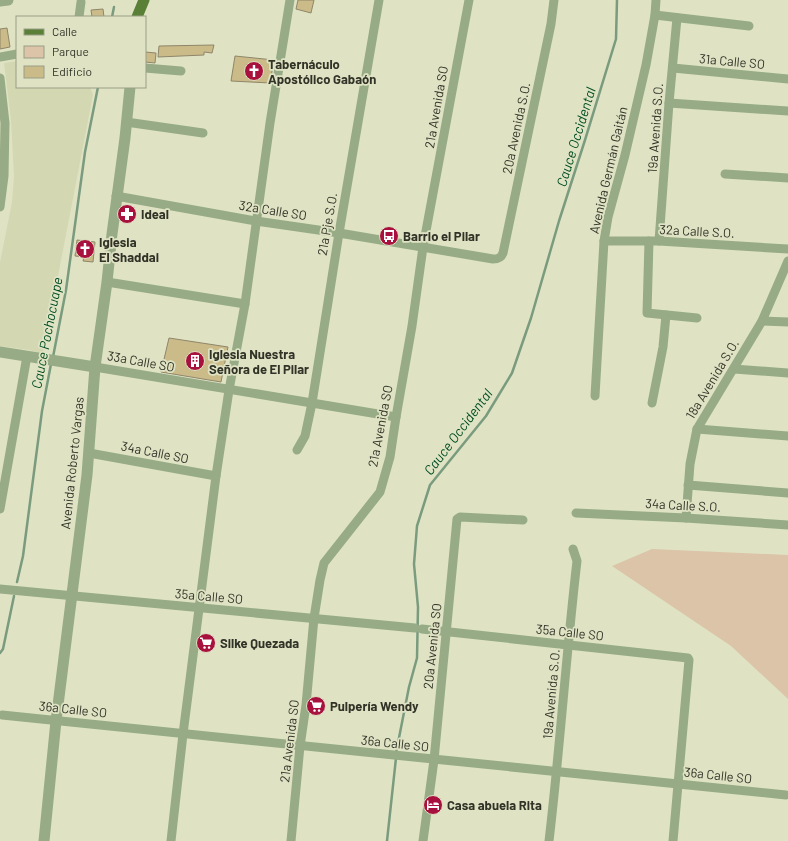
<svg xmlns="http://www.w3.org/2000/svg" width="788" height="841" font-family="Barlow,sans-serif">
	<style>
		.built { fill: #d4d8b2 }
		.green { fill: #dcc4a8 }
		.lines { fill: none; stroke-linecap: round; stroke-linejoin: round }
		.stream { stroke: #7a9b7e; stroke-width: 2.5 }
		.building { fill: #cbbb88; stroke: #8f866a }
		.minor { stroke: #97ac86; stroke-width: 9 }
		.tertiary { stroke: #97ac86; stroke-width: 11 }
		.primary { stroke: #5a7f36; stroke-width: 11 }
		.labels { text-anchor: middle; stroke-width: 3.5; stroke-linejoin: round; paint-order: stroke }
		.street-label { font-size: 13px; fill: #323327; stroke: #dfe3c4 }
		.poi-label { font-size: 13px; font-weight: bold; fill: #323327; stroke: #dfe3c4; text-anchor: start }
		.water-label { font-size: 14px; font-style: italic; fill: #004d22; stroke: #dfe3c4 }
	</style>
	<rect width="100%" height="100%" fill="#dfe3c4"/>
	<path class="built" d="M 17,61 L 17,87 L 90,87 L 93,95 L 43,354 L 29,350 L 0,346 L 0,262 L 12,202 L 14,176 L 11,121 L 4,63 Z"/>
	<path class="green" d="M 652,549 L 788,555 L 788,699 L 731,646 L 612,566 Z"/>
	<g class="lines">
		<g class="stream">
			<path d="M 112,17 L 114,7"/>
			<path d="M 53,357 L 66,290 L 85,152 L 98,87"/>
			<path d="M 17,582 L 23,556 L 42,411 L 51,364"/>
			<path d="M 0,653 L 3,649 L 14,596"/>
			<path d="M 396,753 L 409,687 L 417,658 L 418,607 L 414,564 L 417,526 L 430,485 L 486,416 L 512,373 L 531,318 L 559,221 L 585,140 L 616,39 L 617,0"/>
			<path d="M 387,841 L 396,758"/>
		</g>
	</g>
	<g class="building">
		<path d="M 298,0 L 314,0 L 311,13 L 296,9 Z"/>
		<path d="M 103,9 L 104,17 L 92,17 L 91,10 Z"/>
		<path d="M 7,28 L 10,47 L 0,49 L 0,29 Z"/>
		<path d="M 214,45 L 212,53 L 204,52 L 204,55 L 158,57 L 159,46 Z"/>
		<path d="M 145,52 L 156,53 L 155,63 L 145,62 Z"/>
		<path d="M 235,56 L 274,60 L 270,83 L 231,81 Z"/>
		<path d="M 77,240 L 95,242 L 93,262 L 83,261 L 84,257 L 75,256 Z"/>
		<path d="M 169,338 L 228,347 L 221,382 L 161,372 Z"/>
	</g>
	<g class="lines">
		<g class="minor">
			<path d="M 655,15 L 749,26"/>
			<path d="M 79,17 L 81,2"/>
			<path d="M 0,57 L 17,54"/>
			<path d="M 145,68 L 181,71"/>
			<path d="M 673,68 L 788,79"/>
			<path d="M 0,78 L 5,123 L 4,176 L 0,207"/>
			<path d="M 669,103 L 788,111"/>
			<path d="M 126,122 L 203,133"/>
			<path d="M 725,174 L 788,178"/>
			<path d="M 116,196 L 256,221 L 339,233 L 493,259 C 498,259 501,258 503,253 L 551,24 L 554,0"/>
			<path d="M 604,241 L 659,241 L 788,249"/>
			<path d="M 649,241 L 647,313 L 697,318"/>
			<path d="M 659,241 L 669,103 L 677,18"/>
			<path d="M 107,282 L 245,304"/>
			<path d="M 762,321 L 788,322"/>
			<path d="M 95,367 L 396,417"/>
			<path d="M 734,369 L 788,373"/>
			<path d="M 595,396 L 604,241 L 608,217 L 625,155 L 646,65 L 655,15 L 656,0"/>
			<path d="M 652,403 L 663,347 L 666,315"/>
			<path d="M 697,429 L 788,436"/>
			<path d="M 297,450 L 305,436 L 312,403 L 339,233 L 379,0"/>
			<path d="M 89,453 L 216,476"/>
			<path d="M 688,485 L 788,493"/>
			<path d="M 0,509 L 27,356"/>
			<path d="M 576,513 L 686,518 L 788,525"/>
			<path d="M 686,518 L 690,464 L 697,429 L 762,321 L 788,261"/>
			<path d="M 0,589 L 415,628"/>
			<path d="M 422,629 L 688,658 L 689,660 L 673,841"/>
			<path d="M 2,715 L 786,795"/>
			<path d="M 171,841 L 183,734 L 216,476 L 229,390 L 245,304 L 270,123 L 290,0"/>
			<path d="M 291,841 L 300,746 L 306,705 L 314,618 L 320,580 L 324,563 L 380,492 L 390,457 L 396,417 L 412,326 L 423,247 L 469,0"/>
			<path d="M 423,841 L 434,760 L 457,519 L 460,517 L 523,520"/>
			<path d="M 549,841 C 560,748 566,655 577,561 L 573,549"/>
		</g>
		<g class="tertiary">
			<path d="M 0,1 L 8,0"/>
			<path d="M 0,352 L 95,367"/>
			<path d="M 44,841 L 56,721 L 87,475 L 95,367 L 107,282 L 112,234 L 125,138 L 130,87"/>
		</g>
		<path class="primary" d="M 137,17 L 144,0"/>
	</g>
	<defs>
		<symbol id="church-disc" viewBox="-11 -11 22 22"><circle r="9.5" fill="#a8113e" stroke="#dfe3c4"/><path d="M-1.2-6h2.4v3.5h3.3v2.4h-3.3V6h-2.4V-.1h-3.3v-2.4h3.3Z" fill="#fff"/></symbol>
		<symbol id="pharmacy-disc" viewBox="-11 -11 22 22"><circle r="9.5" fill="#a8113e" stroke="#dfe3c4"/><path d="M-2-6h4v4h4v4h-4v4h-4v-4h-4v-4h4Z" fill="#fff"/></symbol>
		<symbol id="bus-disc" viewBox="-11 -11 22 22"><circle r="9.5" fill="#a8113e" stroke="#dfe3c4"/><path d="M-5-6H5V4H4V6H2V4H-2V6H-4V4H-5ZM-3.5-4V0h7V-4ZM-3.5 1.2v1.5H-2V1.2ZM2 1.2v1.5H3.5V1.2Z" fill="#fff"/></symbol>
		<symbol id="building-disc" viewBox="-11 -11 22 22"><circle r="9.5" fill="#a8113e" stroke="#dfe3c4"/><path d="M-4-6H4V6H1V3H-1V6H-4ZM-2.5-4.3h1.7v1.8h-1.7ZM.8-4.3h1.7v1.8H.8ZM-2.5-1h1.7V.8h-1.7ZM.8-1h1.7V.8H.8Z" fill="#fff"/></symbol>
		<symbol id="supermarket-disc" viewBox="-11 -11 22 22"><circle r="9.5" fill="#a8113e" stroke="#dfe3c4"/><path d="M-6-5.5h2.5l.6 2H6L4.5 2H-2.5L-4.4-4H-6ZM-1.5 3.2a1.3 1.3 0 1 0 .1 0ZM3 3.2a1.3 1.3 0 1 0 .1 0Z" fill="#fff"/></symbol>
		<symbol id="hotel-disc" viewBox="-11 -11 22 22"><circle r="9.5" fill="#a8113e" stroke="#dfe3c4"/><path d="M-6-4.5h1.5V1H6V5H4.5V3h-9V5H-6ZM-4 0a1.8 1.8 0 1 1 3.6 0ZM.5 0V-2.5h3Q6-2.5 6 0Z" fill="#fff"/></symbol>
	</defs>
	<g fill-rule="evenodd">
		<use href="#church-disc" x="243" y="60" width="22" height="22"/>
		<use href="#pharmacy-disc" x="116" y="203" width="22" height="22"/>
		<use href="#bus-disc" x="378" y="225" width="22" height="22"/>
		<use href="#church-disc" x="74" y="238" width="22" height="22"/>
		<use href="#building-disc" x="184" y="350" width="22" height="22"/>
		<use href="#supermarket-disc" x="195" y="632" width="22" height="22"/>
		<use href="#supermarket-disc" x="305" y="695" width="22" height="22"/>
		<use href="#hotel-disc" x="422" y="794" width="22" height="22"/>
	</g>
	<g class="labels">
		<g class="street-label">
			<text transform="translate(732 61) rotate(5)" y="5">31a Calle SO</text>
			<text transform="translate(436 107) rotate(-80)" y="5">21a Avenida SO</text>
			<text transform="translate(516 128) rotate(-78)" y="5">20a Avenida S.O.</text>
			<text transform="translate(655 128) rotate(-86)" y="5">19a Avenida S.O.</text>
			<text transform="translate(608 170) rotate(-77)" y="5">Avenida Germán Gaitán</text>
			<text transform="translate(273 210) rotate(9)" y="5">32a Calle SO</text>
			<text transform="translate(327 224) rotate(-80)" y="5">21a Pje S.O.</text>
			<text transform="translate(697 231) rotate(3)" y="5">32a Calle S.O.</text>
			<text transform="translate(141 361) rotate(10)" y="5">33a Calle SO</text>
			<text transform="translate(712 379) rotate(-59)" y="5">18a Avenida S.O.</text>
			<text transform="translate(380 426) rotate(-79)" y="5">21a Avenida SO</text>
			<text transform="translate(155 452) rotate(11)" y="5">34a Calle SO</text>
			<text transform="translate(72 463) rotate(-84)" y="5">Avenida Roberto Vargas</text>
			<text transform="translate(683 505) rotate(3)" y="5">34a Calle S.O.</text>
			<text transform="translate(209 596) rotate(5)" y="5">35a Calle SO</text>
			<text transform="translate(570 632) rotate(6)" y="5">35a Calle SO</text>
			<text transform="translate(432 646) rotate(-84)" y="5">20a Avenida SO</text>
			<text transform="translate(551 694) rotate(-85)" y="5">19a Avenida S.O.</text>
			<text transform="translate(73 709) rotate(6)" y="5">36a Calle SO</text>
			<text transform="translate(289 741) rotate(-83)" y="5">21a Avenida SO</text>
			<text transform="translate(395 743) rotate(6)" y="5">36a Calle SO</text>
			<text transform="translate(718 775) rotate(6)" y="5">36a Calle SO</text>
		</g>
		<g class="poi-label">
			<text x="268" y="69">Tabernáculo<tspan x="268" dy="15">Apostólico Gabaón</tspan></text>
			<text x="141" y="219">Ideal</text>
			<text x="403" y="241">Barrio el Pilar</text>
			<text x="99" y="247">Iglesia<tspan x="99" dy="15">El Shaddai</tspan></text>
			<text x="209" y="359">Iglesia Nuestra<tspan x="209" dy="15">Señora de El Pilar</tspan></text>
			<text x="220" y="648">Silke Quezada</text>
			<text x="330" y="711">Pulpería Wendy</text>
			<text x="447" y="810">Casa abuela Rita</text>
		</g>
		<g class="water-label">
			<text transform="translate(576 137) rotate(-73)" y="5">Cauce Occidental</text>
			<text transform="translate(47 333) rotate(-79)" y="5">Cauce Pochocuape</text>
			<text transform="translate(458 432) rotate(-53)" y="5">Cauce Occidental</text>
		</g>
	</g>
	<rect x="16" y="16" width="130" height="72" fill="#dfe3c4" stroke="#9a9d85"/>
	<rect x="24" y="29" width="20" height="6" fill="#5a7f36" stroke="#9a9d85"/>
	<text x="52" y="36" font-size="12" fill="#323327">Calle</text>
	<rect x="24" y="46" width="20" height="12" fill="#dcc4a8" stroke="#9a9d85"/>
	<text x="52" y="56" font-size="12" fill="#323327">Parque</text>
	<rect x="24" y="66" width="20" height="12" fill="#cbbb88" stroke="#9a9d85"/>
	<text x="52" y="76" font-size="12" fill="#323327">Edificio</text>
</svg>
